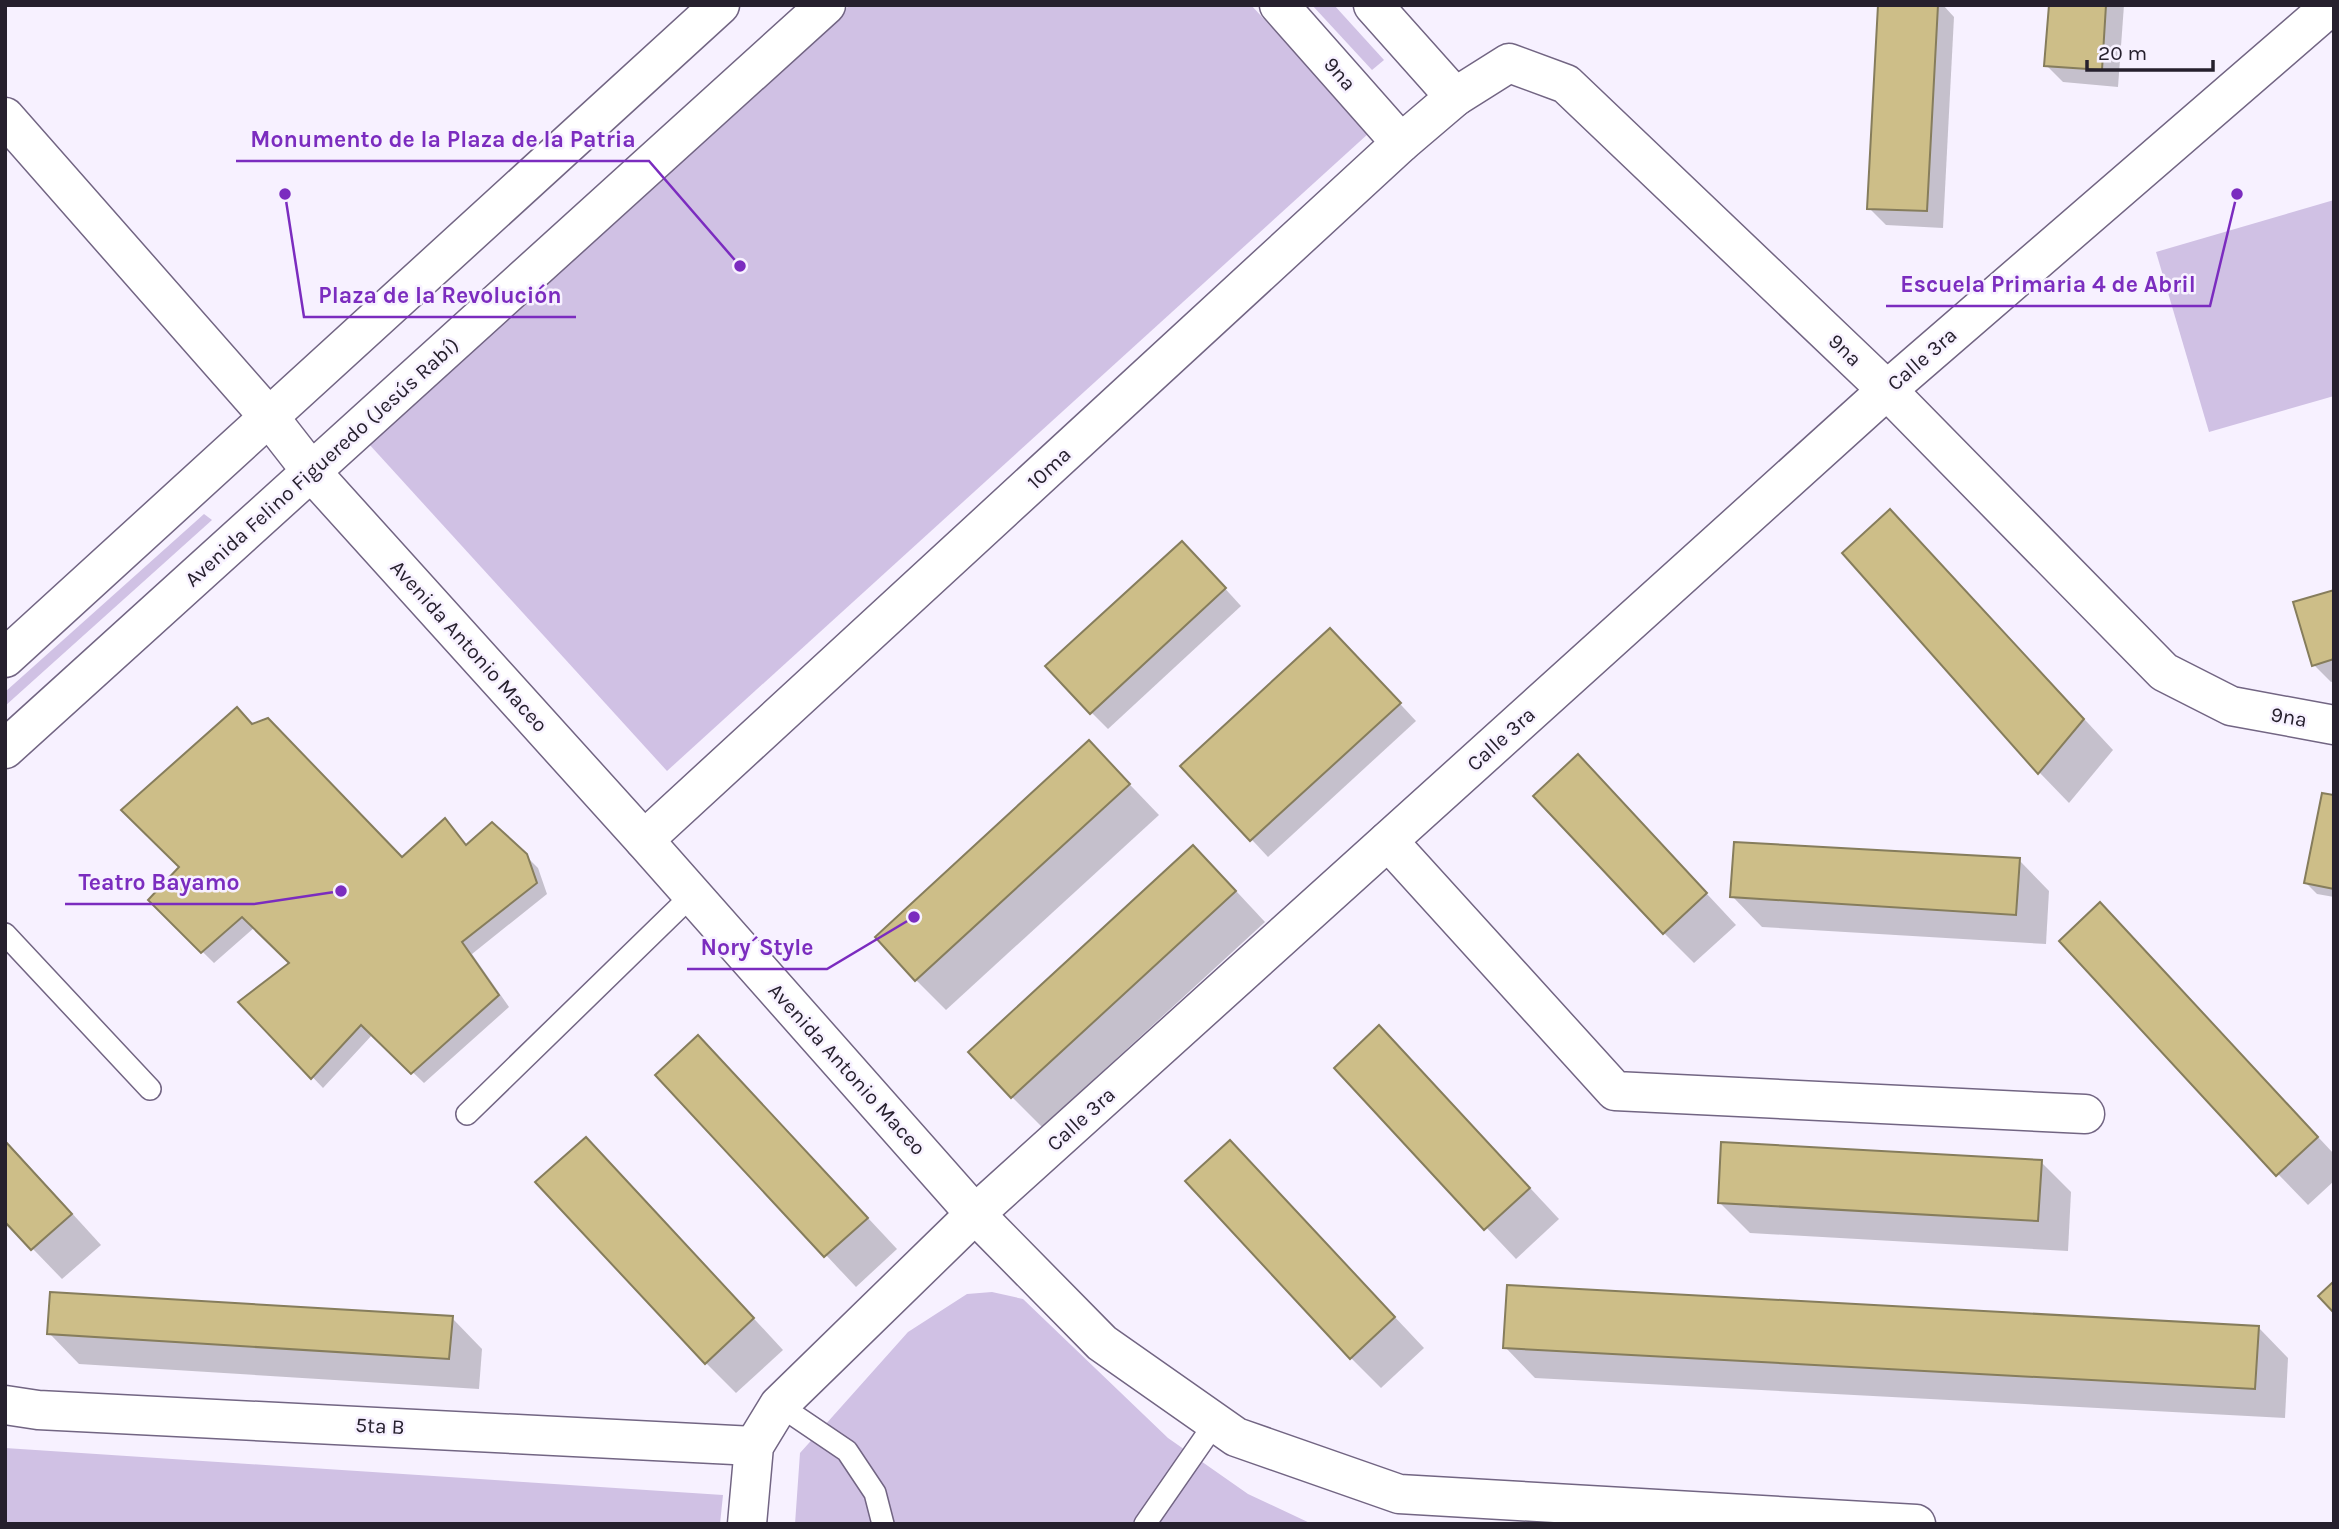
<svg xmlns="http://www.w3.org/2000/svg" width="2339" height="1529" font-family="Karla,sans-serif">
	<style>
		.green { fill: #d0c1e4 }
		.shadow { fill: #0003 }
		.building { fill: #cdbe88; stroke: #867d5c; stroke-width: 2 }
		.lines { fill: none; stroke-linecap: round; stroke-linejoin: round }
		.service-casing { stroke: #726583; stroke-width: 24 }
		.minor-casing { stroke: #726583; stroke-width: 41 }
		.tertiary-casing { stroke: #726583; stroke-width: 41 }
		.secondary-casing { stroke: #726583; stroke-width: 41 }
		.service { stroke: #fff; stroke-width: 21 }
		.minor { stroke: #fff; stroke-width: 38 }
		.tertiary { stroke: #fff; stroke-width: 38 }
		.secondary { stroke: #fff; stroke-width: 38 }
		.labels { text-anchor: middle; stroke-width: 5; stroke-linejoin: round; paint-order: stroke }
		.street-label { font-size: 21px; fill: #26202d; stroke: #f7f1ff }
		.leader { fill: none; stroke: #7b2cbf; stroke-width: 2.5 }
		.callout-dot { fill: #7b2cbf; stroke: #f7f1ff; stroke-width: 2.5 }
		.callout-label { font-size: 23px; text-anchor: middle; font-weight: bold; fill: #7b2cbf; stroke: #f7f1ff; stroke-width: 5; stroke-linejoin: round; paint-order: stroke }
	</style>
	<rect width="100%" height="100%" fill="#f7f1ff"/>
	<g class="green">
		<path d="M 850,5 L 1251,5 L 1369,133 L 667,771 L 368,443 Z"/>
		<path d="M 1312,5 L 1334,5 L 1384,60 L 1372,70 Z"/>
		<path d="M 2334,200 L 2334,396 L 2209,432 L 2156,252 Z"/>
		<path d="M 204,514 L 212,520 L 5,706 L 5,692 Z"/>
		<path d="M 992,1292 L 1023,1299 L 1168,1438 L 1248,1494 L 1312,1524 L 795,1524 L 800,1453 L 908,1332 L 967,1294 Z"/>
		<path d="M 5,1448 L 723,1495 L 720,1524 L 5,1524 Z"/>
	</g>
	<g class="shadow">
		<path d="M 1880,5 L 1943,5 L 1954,17 L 1943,228 L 1886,225 L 1869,208 Z"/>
		<path d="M 2050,5 L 2124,5 L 2118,87 L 2063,82 L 2046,65 Z"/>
		<path d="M 1920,542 L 2113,750 L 2069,803 L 2039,772 Z"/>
		<path d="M 1199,560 L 1241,606 L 1108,729 L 1091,712 Z"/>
		<path d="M 2334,592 L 2334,681 L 2331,682 L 2314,665 Z"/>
		<path d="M 1347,647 L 1416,721 L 1268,857 L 1183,766 Z"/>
		<path d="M 248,721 L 403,859 L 456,832 L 467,846 L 526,856 L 538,868 L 547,894 L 472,954 L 509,1007 L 424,1083 L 373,1034 L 323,1088 L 241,1002 L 291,963 L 255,927 L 214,963 L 150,900 L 182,867 Z"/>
		<path d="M 1089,742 L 1159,815 L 946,1010 L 916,980 Z"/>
		<path d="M 1578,756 L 1736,925 L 1694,963 L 1664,933 Z"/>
		<path d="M 2334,797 L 2334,897 L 2317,894 L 2306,883 Z"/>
		<path d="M 2019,860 L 2049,891 L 2046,944 L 1762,927 L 1732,896 Z"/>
		<path d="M 1223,877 L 1265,922 L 1042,1127 L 1012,1097 Z"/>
		<path d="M 2100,904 L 2334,1154 L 2334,1181 L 2308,1205 L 2278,1174 Z"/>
		<path d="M 1409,1058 L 1559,1219 L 1516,1259 L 1336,1068 Z"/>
		<path d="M 728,1068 L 897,1249 L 856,1287 L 657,1075 Z"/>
		<path d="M 5,1140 L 101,1245 L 62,1279 L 5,1220 Z"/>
		<path d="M 1230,1142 L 1424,1348 L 1381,1388 L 1351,1358 Z"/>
		<path d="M 2041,1162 L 2071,1192 L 2068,1251 L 1750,1233 L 1720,1203 Z"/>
		<path d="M 616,1170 L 783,1350 L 736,1393 L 706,1363 Z"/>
		<path d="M 452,1318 L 482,1349 L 479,1389 L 79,1364 L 49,1333 Z"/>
		<path d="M 2258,1327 L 2288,1358 L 2285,1418 L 1535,1378 L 1505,1347 Z"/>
	</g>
	<g class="building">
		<path d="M 1878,5 L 1938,5 L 1927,211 L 1867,209 Z"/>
		<path d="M 2049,5 L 2106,5 L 2102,70 L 2044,66 Z"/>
		<path d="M 1890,509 L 2084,719 L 2038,774 L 1842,553 Z"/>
		<path d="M 1182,541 L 1226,588 L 1090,714 L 1045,666 Z"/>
		<path d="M 2334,590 L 2334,659 L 2312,666 L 2293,602 Z"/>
		<path d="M 1330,628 L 1401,703 L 1250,841 L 1180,766 Z"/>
		<path d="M 237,707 L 252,724 L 268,718 L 402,857 L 445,818 L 466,845 L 492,822 L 527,854 L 537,883 L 462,942 L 499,995 L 411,1074 L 361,1025 L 311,1079 L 238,1002 L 289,963 L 242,917 L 201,953 L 148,900 L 179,867 L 121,810 Z"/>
		<path d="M 1089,740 L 1130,784 L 915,981 L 875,937 Z"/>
		<path d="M 1578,754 L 1707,893 L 1663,934 L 1533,796 Z"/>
		<path d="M 2322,793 L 2334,795 L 2334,889 L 2304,883 Z"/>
		<path d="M 1734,842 L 2020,858 L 2016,915 L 1730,897 Z"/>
		<path d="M 1193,845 L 1236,891 L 1011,1098 L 968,1052 Z"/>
		<path d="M 2100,902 L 2318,1137 L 2276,1176 L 2059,941 Z"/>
		<path d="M 1379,1025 L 1530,1188 L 1484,1230 L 1334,1068 Z"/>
		<path d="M 698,1035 L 868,1218 L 824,1257 L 655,1075 Z"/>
		<path d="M 586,1137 L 754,1318 L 705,1364 L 535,1182 Z"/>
		<path d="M 1230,1140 L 1395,1317 L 1350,1359 L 1185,1181 Z"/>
		<path d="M 5,1141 L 72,1214 L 31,1250 L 5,1222 Z"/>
		<path d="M 1721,1142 L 2042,1160 L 2038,1221 L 1718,1203 Z"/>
		<path d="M 2334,1281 L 2334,1313 L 2318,1296 Z"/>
		<path d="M 1507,1285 L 2259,1326 L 2255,1389 L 1503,1348 Z"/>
		<path d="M 50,1292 L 453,1316 L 449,1359 L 47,1334 Z"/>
	</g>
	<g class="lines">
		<defs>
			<g id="service">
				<path d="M 5,934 L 150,1089"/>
				<path d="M 467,1114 L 692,895"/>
				<path d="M 779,1405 L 847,1451 L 875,1493 L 883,1524"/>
				<path d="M 1145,1524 L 1215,1423"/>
			</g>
			<g id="minor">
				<path d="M 1279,5 L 1401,143"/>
				<path d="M 1373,5 L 1455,97"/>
				<path d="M 644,840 L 1401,143 L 1455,97 L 1509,63 L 1566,84 L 1887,390 L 2164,672 L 2231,706 L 2334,725"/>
				<path d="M 1388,841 L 1615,1091 L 2085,1114"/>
				<path d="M 5,1405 L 38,1410 L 754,1446"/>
				<path d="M 747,1524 L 754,1446 L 779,1405 L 975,1214 L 1887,390 L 2332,5"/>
			</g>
			<path id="tertiary" d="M 5,117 L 269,417 L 315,476 L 644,840 L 975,1214 L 1102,1343 L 1236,1437 L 1399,1494 L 1916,1524"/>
			<g id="secondary">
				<path d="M 5,658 L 720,5"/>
				<path d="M 5,749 L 826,5"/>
			</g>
		</defs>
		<use href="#service" class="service-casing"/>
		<use href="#minor" class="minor-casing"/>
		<use href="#tertiary" class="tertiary-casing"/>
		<use href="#secondary" class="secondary-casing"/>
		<use href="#service" class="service"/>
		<use href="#minor" class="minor"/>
		<use href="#tertiary" class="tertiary"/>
		<use href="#secondary" class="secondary"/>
	</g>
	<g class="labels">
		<g class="street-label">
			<text transform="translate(1340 74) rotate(49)" y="7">9na</text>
			<text transform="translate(1845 350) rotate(44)" y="7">9na</text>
			<text transform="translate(1922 359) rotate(-41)" y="7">Calle 3ra</text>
			<text transform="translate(322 462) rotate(-42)" y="7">Avenida Felino Figueredo (Jesús Rabí)</text>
			<text transform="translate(1049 468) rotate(-43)" y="7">10ma</text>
			<text transform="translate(469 646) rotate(48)" y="7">Avenida Antonio Maceo</text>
			<text transform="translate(2289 717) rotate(10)" y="7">9na</text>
			<text transform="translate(1501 739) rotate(-42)" y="7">Calle 3ra</text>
			<text transform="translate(847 1069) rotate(48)" y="7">Avenida Antonio Maceo</text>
			<text transform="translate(1081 1119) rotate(-42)" y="7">Calle 3ra</text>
			<text transform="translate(380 1426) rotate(3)" y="7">5ta B</text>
		</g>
	</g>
	<path class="leader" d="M740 266L649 161H236M2237 194L2210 306H1886M285 194L304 317H576M341 891L254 904H65M914 917L827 969H687"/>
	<g class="callout-dot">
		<circle cx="740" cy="266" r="7"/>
		<circle cx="2237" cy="194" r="7"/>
		<circle cx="285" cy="194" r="7"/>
		<circle cx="341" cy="891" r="7"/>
		<circle cx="914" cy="917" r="7"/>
	</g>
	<g class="callout-label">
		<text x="443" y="147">Monumento de la Plaza de la Patria</text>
		<text x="2048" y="292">Escuela Primaria 4 de Abril</text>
		<text x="440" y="303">Plaza de la Revolución</text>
		<text x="159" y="890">Teatro Bayamo</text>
		<text x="757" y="955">Nory´Style</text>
	</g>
	<rect width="2339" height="1529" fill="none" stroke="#26202d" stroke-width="14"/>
	<path d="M2087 60v10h126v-10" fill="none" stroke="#26202d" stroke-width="3.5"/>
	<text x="2098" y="60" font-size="21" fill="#26202d" stroke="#f7f1ff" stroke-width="5" paint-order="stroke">20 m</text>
</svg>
